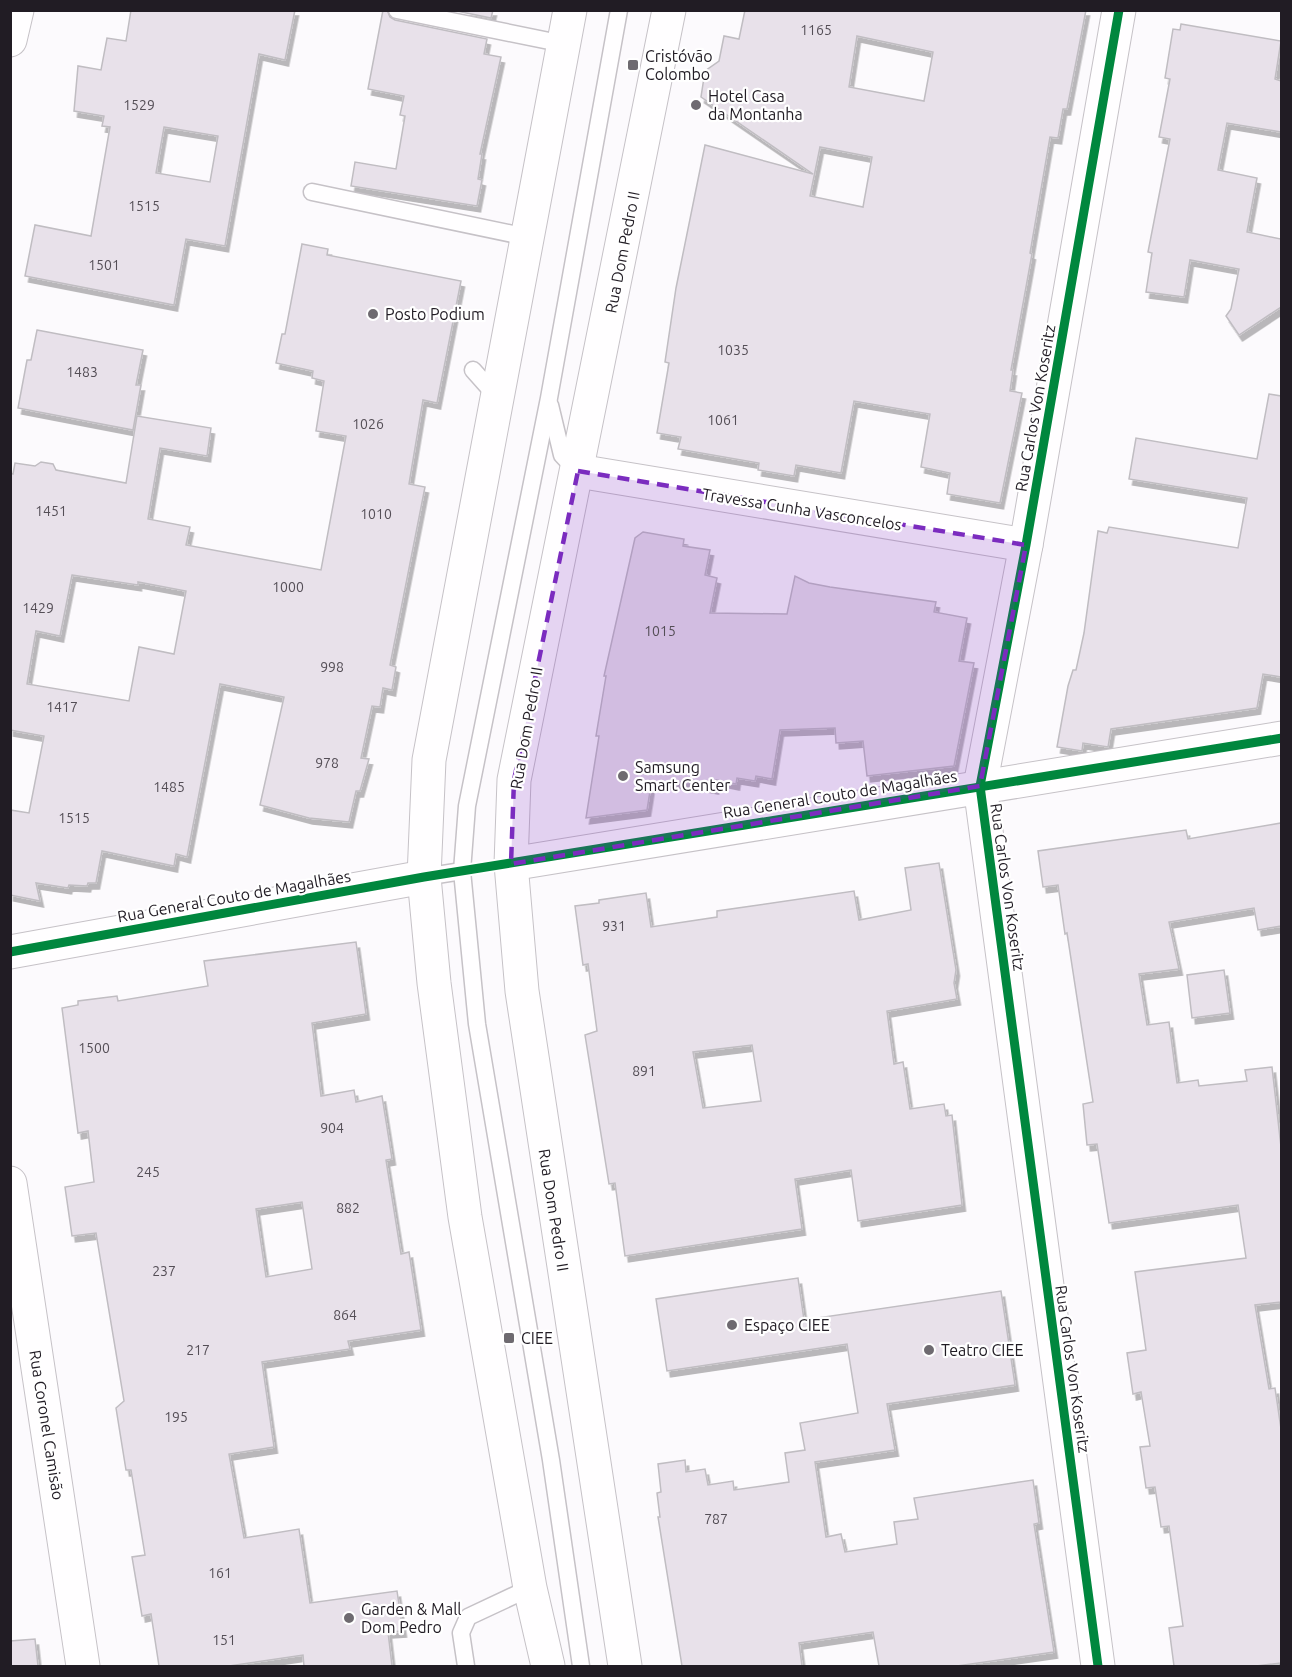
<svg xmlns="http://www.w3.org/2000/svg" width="1292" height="1677" font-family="Ubuntu,sans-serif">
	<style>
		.building { fill: #e8e1ea; stroke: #c0bdc2; stroke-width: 1.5; fill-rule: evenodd; filter: url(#shadow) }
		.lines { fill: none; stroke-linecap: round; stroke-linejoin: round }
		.lane-casing { stroke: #c6c2c7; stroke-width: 19 }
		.street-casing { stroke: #c6c2c7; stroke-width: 35 }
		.secondary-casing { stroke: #c6c2c7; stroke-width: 35 }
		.primary-casing { stroke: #c6c2c7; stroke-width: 35 }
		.lane { stroke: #fffeff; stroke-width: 16 }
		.street { stroke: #fffeff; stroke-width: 33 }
		.secondary { stroke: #fffeff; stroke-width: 33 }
		.primary { stroke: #fffeff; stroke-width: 33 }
		.cycleway-casing { stroke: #fff; stroke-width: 13 }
		.cycleway { stroke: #00873e; stroke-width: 9 }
		.marked { fill: #7b2cbf; fill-opacity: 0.2; stroke: #7b2cbf; stroke-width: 4.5; stroke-dasharray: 12 8; stroke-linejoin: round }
		.poi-dot { fill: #6e6a70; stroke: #fff; stroke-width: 2 }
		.labels { text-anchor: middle; stroke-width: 4.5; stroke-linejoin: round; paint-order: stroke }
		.number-label { font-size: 14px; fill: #544e56 }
		.poi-label { font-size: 16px; fill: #211c24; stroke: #fff; text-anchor: start }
		.street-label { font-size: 16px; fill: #211c24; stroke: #fff }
	</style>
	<defs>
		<filter id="shadow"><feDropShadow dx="3.5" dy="6" stdDeviation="0" flood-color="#0004"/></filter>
	</defs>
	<rect width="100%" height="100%" fill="#fcfafd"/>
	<g class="building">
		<path d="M 131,10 L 295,10 L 285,60 L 259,54 L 225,246 L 186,239 L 174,305 L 25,276 L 35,225 L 91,236 L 110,127 L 102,126 L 104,116 L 74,111 L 78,66 L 101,70 L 107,38 L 126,41 ZM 164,127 L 218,136 L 210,182 L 156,173 Z"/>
		<path d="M 383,10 L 387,10 L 390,17 L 395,20 L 487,39 L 484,54 L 501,57 L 480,154 L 482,154 L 478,179 L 482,180 L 477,206 L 351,186 L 355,162 L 396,169 L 405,116 L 400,115 L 404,96 L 368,89 Z"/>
		<path d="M 452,10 L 493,10 L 491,18 Z"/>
		<path d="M 745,10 L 1086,10 L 1067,109 L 1063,109 L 1058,138 L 1050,137 L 1030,253 L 1032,254 L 1011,370 L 1013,370 L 1010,391 L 1022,393 L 1000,503 L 947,494 L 950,473 L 921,467 L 930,414 L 854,401 L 841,473 L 796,465 L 794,476 L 758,470 L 759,463 L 678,449 L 681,437 L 657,433 L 669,363 L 665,362 L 676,288 L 705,145 L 813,174 L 701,97 L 705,71 L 719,61 L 724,36 L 739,39 ZM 857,36 L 933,52 L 924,101 L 849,87 ZM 820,147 L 872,157 L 863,207 L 810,196 Z"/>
		<path d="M 1181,24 L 1281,41 L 1275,79 L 1281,81 L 1281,132 L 1227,123 L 1218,170 L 1257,178 L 1247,232 L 1281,239 L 1281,307 L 1239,335 L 1226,316 L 1231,309 L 1239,269 L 1190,260 L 1184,297 L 1146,292 L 1152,253 L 1148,252 L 1170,139 L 1159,137 L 1170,79 L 1165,78 L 1173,29 L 1180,30 Z"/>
		<path d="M 302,244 L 328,249 L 327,255 L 461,281 L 437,403 L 423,400 L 409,484 L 425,487 L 390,665 L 396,667 L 392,690 L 383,688 L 380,707 L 372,706 L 361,758 L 369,759 L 360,791 L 356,791 L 349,822 L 309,818 L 260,805 L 284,697 L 220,684 L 187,857 L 176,854 L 174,866 L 102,851 L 96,883 L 88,883 L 87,886 L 69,885 L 68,888 L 36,883 L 40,901 L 10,895 L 10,810 L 29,813 L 44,736 L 10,730 L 10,473 L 13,474 L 15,463 L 35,466 L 41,462 L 53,464 L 56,470 L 126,483 L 137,416 L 211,428 L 207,456 L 160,448 L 148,519 L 190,527 L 186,545 L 321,570 L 346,436 L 316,431 L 324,381 L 312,378 L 313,371 L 276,363 L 282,334 L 285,334 ZM 72,575 L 138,585 L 138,582 L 186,591 L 174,654 L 139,647 L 129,701 L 27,684 L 36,631 L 60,636 Z"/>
		<path d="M 37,330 L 143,350 L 136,385 L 141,385 L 133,430 L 18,408 L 27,360 L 31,360 Z"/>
		<path d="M 1269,394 L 1281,396 L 1281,677 L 1263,674 L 1257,708 L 1111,729 L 1108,747 L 1083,743 L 1082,751 L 1057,747 L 1068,686 L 1073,670 L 1076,670 L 1084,633 L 1098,531 L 1107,533 L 1109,527 L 1238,548 L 1247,498 L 1129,479 L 1136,438 L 1257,459 Z"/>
		<path d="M 643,532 L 684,539 L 683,546 L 710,550 L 705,575 L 717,578 L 710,613 L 787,614 L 795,576 L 809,583 L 830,587 L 936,602 L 934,612 L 967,618 L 959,661 L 974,663 L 954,766 L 867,776 L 863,741 L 836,743 L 835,728 L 780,730 L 772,779 L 756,776 L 755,781 L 737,778 L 736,784 L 716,780 L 715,788 L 683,782 L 651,785 L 647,810 L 586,818 L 599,736 L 596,736 L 606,676 L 604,676 L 635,538 Z"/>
		<path d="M 1281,823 L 1281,926 L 1258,930 L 1254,908 L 1169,922 L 1179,969 L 1139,974 L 1147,1025 L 1169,1022 L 1177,1083 L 1198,1080 L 1199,1086 L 1247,1081 L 1245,1070 L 1272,1067 L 1281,1147 L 1281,1302 L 1255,1305 L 1269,1389 L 1275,1388 L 1281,1429 L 1281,1663 L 1256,1666 L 1174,1666 L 1169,1628 L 1183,1626 L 1169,1526 L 1161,1527 L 1155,1487 L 1146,1488 L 1140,1447 L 1150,1446 L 1141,1392 L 1133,1394 L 1127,1353 L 1146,1350 L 1135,1272 L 1246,1258 L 1238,1205 L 1109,1223 L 1097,1144 L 1087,1145 L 1083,1104 L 1093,1102 L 1067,933 L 1065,934 L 1058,885 L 1043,887 L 1038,851 L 1186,830 L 1188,839 Z"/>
		<path d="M 939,863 L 956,970 L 954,983 L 957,999 L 887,1011 L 894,1064 L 903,1062 L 910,1109 L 944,1104 L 946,1116 L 952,1115 L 962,1205 L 858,1221 L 851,1170 L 795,1179 L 802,1229 L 625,1256 L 615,1183 L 609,1184 L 585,1035 L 597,1031 L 588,964 L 583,965 L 575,906 L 599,903 L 599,900 L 646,893 L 651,927 L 717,917 L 717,911 L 854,891 L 859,920 L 911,910 L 905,868 ZM 752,1045 L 761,1101 L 703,1108 L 693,1052 Z"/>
		<path d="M 356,942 L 366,1014 L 312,1023 L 321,1096 L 354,1090 L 356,1102 L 382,1096 L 392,1159 L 386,1160 L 401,1254 L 409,1252 L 421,1330 L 348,1341 L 350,1349 L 262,1362 L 274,1447 L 229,1454 L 244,1538 L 299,1529 L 310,1603 L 397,1591 L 403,1631 L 388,1632 L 392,1666 L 304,1666 L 303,1655 L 229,1666 L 159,1666 L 151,1614 L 142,1616 L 132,1557 L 145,1555 L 131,1470 L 126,1470 L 116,1408 L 124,1401 L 96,1233 L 72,1236 L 65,1187 L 94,1182 L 88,1131 L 78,1133 L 62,1008 L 78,1005 L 78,1001 L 117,996 L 118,1001 L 208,986 L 204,961 ZM 302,1202 L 312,1269 L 266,1277 L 256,1209 Z"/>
		<path d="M 1224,970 L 1230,1013 L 1192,1018 L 1187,975 Z"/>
		<path d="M 798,1278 L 804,1320 L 1001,1291 L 1015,1385 L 887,1404 L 895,1450 L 815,1462 L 826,1537 L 841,1534 L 845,1552 L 897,1544 L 894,1522 L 918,1519 L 914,1498 L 1033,1480 L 1039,1523 L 1034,1524 L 1054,1652 L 957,1666 L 879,1666 L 873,1632 L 799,1643 L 802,1666 L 682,1666 L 658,1517 L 660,1517 L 657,1493 L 661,1492 L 658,1464 L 685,1460 L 686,1472 L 705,1469 L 708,1485 L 733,1481 L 734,1490 L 789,1482 L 785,1453 L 805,1450 L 800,1423 L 858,1413 L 847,1344 L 667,1371 L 656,1299 Z"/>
		<path d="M 35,1639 L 38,1666 L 10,1666 L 10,1641 Z"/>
	</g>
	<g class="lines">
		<defs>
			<g id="lane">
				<path d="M 397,10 L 564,44"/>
				<path d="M 312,192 L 527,237"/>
				<path d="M 473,370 L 497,397"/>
				<path d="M 550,405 L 562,455 L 577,471"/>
				<path d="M 424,877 L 462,871"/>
				<path d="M 466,1666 L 461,1633 L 468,1617 L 530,1588"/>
				<path d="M 581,1666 L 551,1460 L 477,1024 L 462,871 L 467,806 L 549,398 L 619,10"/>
			</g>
			<g id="street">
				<path d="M 10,40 L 17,10"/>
				<path d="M 578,471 L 1026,545"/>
				<path d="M 10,1183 L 83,1666"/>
				<path d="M 1098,1666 L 980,786 L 1026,545 L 1119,10"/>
			</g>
			<g id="secondary">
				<path d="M 511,864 L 1282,738"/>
				<path d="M 10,952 L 424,877"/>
			</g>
			<g id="primary">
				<path d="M 548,1666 L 530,1588 L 465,1217 L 434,983 L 424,877 L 429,760 L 570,10"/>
				<path d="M 625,1666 L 522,991 L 511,864 L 514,780 L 669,10"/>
			</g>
		</defs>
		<use href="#lane" class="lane-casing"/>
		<use href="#street" class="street-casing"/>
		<use href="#secondary" class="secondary-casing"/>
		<use href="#primary" class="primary-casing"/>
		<use href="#lane" class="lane"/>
		<use href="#street" class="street"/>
		<use href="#secondary" class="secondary"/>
		<use href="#primary" class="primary"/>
		<defs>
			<g id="cycleway">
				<path d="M 10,952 L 424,877 L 1282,738"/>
				<path d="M 1098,1666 L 980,786 L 1026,545 L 1119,10"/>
			</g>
		</defs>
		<use href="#cycleway" class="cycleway-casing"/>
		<use href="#cycleway" class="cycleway"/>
	</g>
	<path class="marked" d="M 578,471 L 1026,545 L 980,786 L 511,864 L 514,780 Z"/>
	<g class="poi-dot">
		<rect x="627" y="59" width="12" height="12" rx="3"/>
		<circle cx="696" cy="105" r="6"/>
		<circle cx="373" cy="314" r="6"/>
		<circle cx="623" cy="776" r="6"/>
		<circle cx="732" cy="1325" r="6"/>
		<rect x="503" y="1332" width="12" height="12" rx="3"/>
		<circle cx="929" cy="1350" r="6"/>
		<circle cx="349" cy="1618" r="6"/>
	</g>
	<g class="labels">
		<g class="number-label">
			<text x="816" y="35">1165</text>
			<text x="139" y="110">1529</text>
			<text x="144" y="211">1515</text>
			<text x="104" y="270">1501</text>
			<text x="733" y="355">1035</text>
			<text x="82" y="377">1483</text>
			<text x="723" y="425">1061</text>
			<text x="368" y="429">1026</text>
			<text x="51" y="516">1451</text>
			<text x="376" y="519">1010</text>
			<text x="288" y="592">1000</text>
			<text x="38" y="613">1429</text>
			<text x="660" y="636">1015</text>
			<text x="332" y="672">998</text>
			<text x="62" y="712">1417</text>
			<text x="327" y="768">978</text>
			<text x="169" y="792">1485</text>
			<text x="74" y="823">1515</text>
			<text x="614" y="931">931</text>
			<text x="94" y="1053">1500</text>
			<text x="644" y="1076">891</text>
			<text x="332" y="1133">904</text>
			<text x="148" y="1177">245</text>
			<text x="348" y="1213">882</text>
			<text x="164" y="1276">237</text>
			<text x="345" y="1320">864</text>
			<text x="198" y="1355">217</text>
			<text x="176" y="1422">195</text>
			<text x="716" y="1524">787</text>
			<text x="220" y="1578">161</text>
			<text x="224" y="1645">151</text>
		</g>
		<g class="poi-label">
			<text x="645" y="62">Cristóvão<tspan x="645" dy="18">Colombo</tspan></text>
			<text x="708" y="102">Hotel Casa<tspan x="708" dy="18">da Montanha</tspan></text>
			<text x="385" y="320">Posto Podium</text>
			<text x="635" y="773">Samsung<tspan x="635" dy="18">Smart Center</tspan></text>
			<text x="744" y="1331">Espaço CIEE</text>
			<text x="521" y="1344">CIEE</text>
			<text x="941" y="1356">Teatro CIEE</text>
			<text x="361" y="1615">Garden &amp; Mall<tspan x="361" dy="18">Dom Pedro</tspan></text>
		</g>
		<g class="street-label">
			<text transform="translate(622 252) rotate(-79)" y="6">Rua Dom Pedro II</text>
			<text transform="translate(1035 408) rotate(-80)" y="6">Rua Carlos Von Koseritz</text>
			<text transform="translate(802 509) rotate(9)" y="6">Travessa Cunha Vasconcelos</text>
			<text transform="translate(526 728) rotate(-80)" y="6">Rua Dom Pedro II</text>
			<text transform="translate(840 794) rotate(-9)" y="6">Rua General Couto de Magalhães</text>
			<text transform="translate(1008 887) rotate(82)" y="6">Rua Carlos Von Koseritz</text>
			<text transform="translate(234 896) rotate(-10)" y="6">Rua General Couto de Magalhães</text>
			<text transform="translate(554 1210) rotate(81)" y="6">Rua Dom Pedro II</text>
			<text transform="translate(1073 1369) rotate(82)" y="6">Rua Carlos Von Koseritz</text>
			<text transform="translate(47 1425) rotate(81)" y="6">Rua Coronel Camisão</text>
		</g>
	</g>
	<rect width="1292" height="1677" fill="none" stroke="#211c24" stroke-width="24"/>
</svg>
